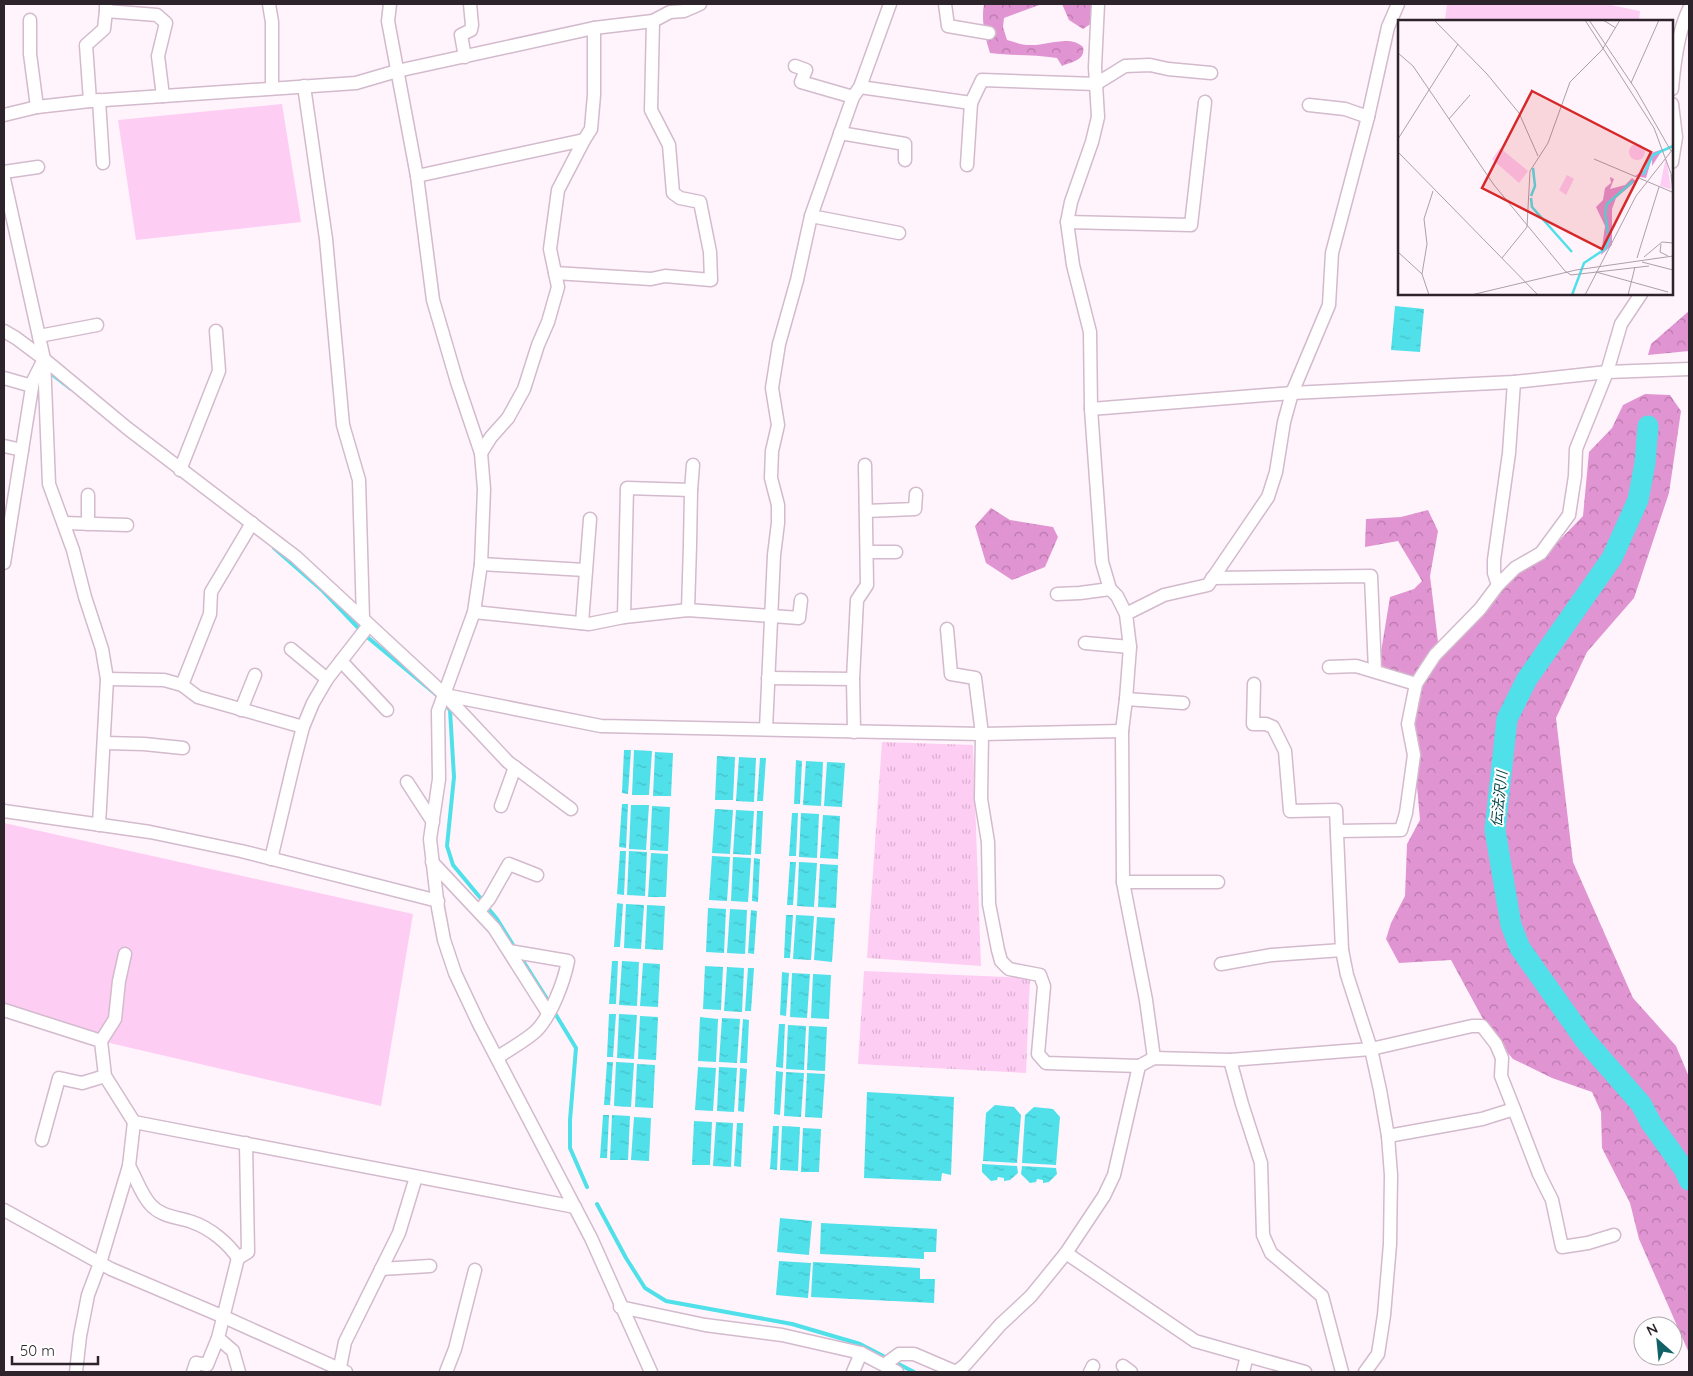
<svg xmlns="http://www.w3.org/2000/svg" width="1693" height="1376" font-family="Quicksand,'Noto Sans JP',sans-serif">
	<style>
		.grass { fill: url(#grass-tufts) }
		.forest { fill: url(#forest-crowns) }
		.pitch { fill: #fecdf4 }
		.water { fill: url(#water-ripples) }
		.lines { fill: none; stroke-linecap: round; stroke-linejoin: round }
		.stream { stroke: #4fe0e9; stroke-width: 4 }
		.river { stroke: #4fe0e9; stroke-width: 21 }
		.minor-casing { stroke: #d3bacd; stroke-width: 15 }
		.minor { stroke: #fff; stroke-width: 12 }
		.labels { text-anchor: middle; stroke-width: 4; stroke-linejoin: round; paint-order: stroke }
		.water-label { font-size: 14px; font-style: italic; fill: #004347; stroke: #fff }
		.inset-river { fill: none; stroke: #4fe0e9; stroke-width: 2.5 }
		.inset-road { fill: none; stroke: #aba0a8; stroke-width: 1 }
		.view { fill: #d62828; fill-opacity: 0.15; stroke: #d62828; stroke-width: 2.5 }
		.inset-edge { fill: none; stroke: #2d232a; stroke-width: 2.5 }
	</style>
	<defs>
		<pattern id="grass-tufts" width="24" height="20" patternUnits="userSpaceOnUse" patternTransform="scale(1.25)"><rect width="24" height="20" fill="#fecdf4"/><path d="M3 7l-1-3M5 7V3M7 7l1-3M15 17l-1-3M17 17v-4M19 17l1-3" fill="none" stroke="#dab0d1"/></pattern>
		<pattern id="forest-crowns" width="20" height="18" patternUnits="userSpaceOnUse" patternTransform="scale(1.25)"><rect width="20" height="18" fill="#e194d2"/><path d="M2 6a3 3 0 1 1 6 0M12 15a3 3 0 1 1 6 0" fill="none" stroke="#b778ab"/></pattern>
		<pattern id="water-ripples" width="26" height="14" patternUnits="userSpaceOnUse" patternTransform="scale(1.25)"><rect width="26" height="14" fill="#4fe0e9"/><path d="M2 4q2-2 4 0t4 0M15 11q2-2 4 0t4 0" fill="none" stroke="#45c0c8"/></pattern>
	</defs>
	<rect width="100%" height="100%" fill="#fff4fc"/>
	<g class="grass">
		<path d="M 882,742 L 973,745 L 981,966 L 867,958 Z"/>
		<path d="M 864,971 L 1030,978 L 1026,1073 L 858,1064 Z"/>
	</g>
	<g class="forest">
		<path d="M 984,4 L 1042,4 L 1004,18 L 1003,27 L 1007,40 C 1014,42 1022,45 1030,45 C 1046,46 1070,34 1083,47 C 1086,60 1072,62 1062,66 L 1057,58 C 1035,54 1012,56 990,53 C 985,37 981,20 984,4 Z"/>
		<path d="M 1062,4 L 1096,4 L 1095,21 L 1083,29 L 1069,20 Z"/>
		<path d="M 1689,311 L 1689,351 L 1648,355 L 1651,344 Z"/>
		<path d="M 1645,394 L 1670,395 L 1681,411 L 1669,493 L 1634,598 L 1587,652 L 1556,718 L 1573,862 L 1633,998 L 1676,1046 L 1689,1077 L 1689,1353 L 1639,1239 L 1630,1203 L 1602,1148 L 1601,1112 L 1592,1092 L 1552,1078 L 1513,1059 L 1490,1032 L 1451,960 L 1399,963 L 1386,939 L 1391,923 L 1405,896 L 1407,844 L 1420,820 L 1411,718 L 1416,684 L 1379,664 L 1390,597 L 1414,589 L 1422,581 L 1398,541 L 1365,547 L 1366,519 L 1401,517 L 1428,510 L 1438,531 L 1430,576 L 1439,650 L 1509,574 L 1554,546 L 1583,516 L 1589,452 L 1612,428 L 1623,405 Z"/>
		<path d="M 991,508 L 1010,520 L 1053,527 L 1058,537 L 1045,567 L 1012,580 L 986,563 L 975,526 Z"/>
	</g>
	<g class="pitch">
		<path d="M 1447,4 L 1606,4 L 1640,11 L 1639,21 L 1445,21 Z"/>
		<path d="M 282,104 L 301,222 L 136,240 L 118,120 Z"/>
		<path d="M 4,823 L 413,914 L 381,1106 L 101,1041 L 4,1012 Z"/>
	</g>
	<g class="water">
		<path d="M 1395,306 L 1424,309 L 1420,352 L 1391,350 Z"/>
		<path d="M 624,750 L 631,750 L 628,794 L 622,793 Z"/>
		<path d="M 634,750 L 652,751 L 649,795 L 632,795 Z"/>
		<path d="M 655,752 L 673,753 L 671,796 L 653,796 Z"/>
		<path d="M 717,756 L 735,757 L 733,800 L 715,800 Z"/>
		<path d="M 739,757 L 756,758 L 754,802 L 736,801 Z"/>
		<path d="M 760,758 L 766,758 L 763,801 L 757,801 Z"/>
		<path d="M 796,760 L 802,761 L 800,804 L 794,804 Z"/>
		<path d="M 806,761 L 823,762 L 821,806 L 803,805 Z"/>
		<path d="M 827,762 L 845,763 L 842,807 L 824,806 Z"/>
		<path d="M 622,804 L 628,804 L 626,848 L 619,847 Z"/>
		<path d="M 631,805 L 649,805 L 646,850 L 629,849 Z"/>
		<path d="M 652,806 L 670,807 L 668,851 L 650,850 Z"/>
		<path d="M 715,809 L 733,810 L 730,854 L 712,853 Z"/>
		<path d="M 736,810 L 754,811 L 751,855 L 733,854 Z"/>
		<path d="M 757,811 L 763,811 L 761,854 L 755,854 Z"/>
		<path d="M 792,813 L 798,813 L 796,856 L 789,856 Z"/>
		<path d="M 801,813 L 819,814 L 817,858 L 799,857 Z"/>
		<path d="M 823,815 L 840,816 L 838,859 L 820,858 Z"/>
		<path d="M 620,851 L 626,851 L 624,895 L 617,894 Z"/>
		<path d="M 629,851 L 647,852 L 645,896 L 627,895 Z"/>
		<path d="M 651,853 L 668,854 L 666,897 L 648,897 Z"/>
		<path d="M 712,856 L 730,857 L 727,901 L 709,900 Z"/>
		<path d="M 733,857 L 751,858 L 748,902 L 731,901 Z"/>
		<path d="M 754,858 L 760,859 L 758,902 L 752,901 Z"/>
		<path d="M 790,862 L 796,862 L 793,905 L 787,905 Z"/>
		<path d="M 799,862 L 817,863 L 814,907 L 797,906 Z"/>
		<path d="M 820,864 L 838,865 L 836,908 L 818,907 Z"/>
		<path d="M 617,903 L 623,904 L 620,947 L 614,947 Z"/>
		<path d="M 626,904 L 644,905 L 641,949 L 624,948 Z"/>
		<path d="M 647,905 L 665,906 L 663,950 L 645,949 Z"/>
		<path d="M 708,908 L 726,909 L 724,953 L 706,952 Z"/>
		<path d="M 730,909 L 747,910 L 745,954 L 727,953 Z"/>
		<path d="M 751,910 L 757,911 L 754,954 L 748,953 Z"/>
		<path d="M 786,915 L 793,915 L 790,958 L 784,958 Z"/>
		<path d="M 796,915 L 814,916 L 811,960 L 793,959 Z"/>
		<path d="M 817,917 L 835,918 L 832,962 L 814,960 Z"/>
		<path d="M 612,961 L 618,961 L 616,1004 L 609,1004 Z"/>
		<path d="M 622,961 L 639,962 L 637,1006 L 619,1005 Z"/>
		<path d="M 643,963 L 660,964 L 658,1007 L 640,1006 Z"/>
		<path d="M 705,966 L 723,967 L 721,1010 L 703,1009 Z"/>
		<path d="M 727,967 L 744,968 L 742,1012 L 724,1011 Z"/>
		<path d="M 748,968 L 754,968 L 751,1011 L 745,1011 Z"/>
		<path d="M 782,972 L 789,973 L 786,1016 L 780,1015 Z"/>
		<path d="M 792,973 L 810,974 L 807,1018 L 790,1017 Z"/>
		<path d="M 813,974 L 831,975 L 829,1019 L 811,1018 Z"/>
		<path d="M 609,1014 L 616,1014 L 613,1057 L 607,1057 Z"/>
		<path d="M 619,1014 L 637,1015 L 634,1059 L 617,1058 Z"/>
		<path d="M 640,1016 L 658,1017 L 656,1060 L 638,1059 Z"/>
		<path d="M 700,1017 L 718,1019 L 716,1062 L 698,1061 Z"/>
		<path d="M 722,1018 L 740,1019 L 737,1063 L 719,1062 Z"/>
		<path d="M 743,1019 L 749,1020 L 747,1063 L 740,1063 Z"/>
		<path d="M 779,1024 L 785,1024 L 783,1068 L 776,1067 Z"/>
		<path d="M 788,1025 L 806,1026 L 804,1070 L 786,1069 Z"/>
		<path d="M 809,1026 L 827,1027 L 825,1071 L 807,1070 Z"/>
		<path d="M 607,1062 L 613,1062 L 610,1105 L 604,1105 Z"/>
		<path d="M 616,1062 L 634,1063 L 631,1107 L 614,1106 Z"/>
		<path d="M 637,1064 L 655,1065 L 653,1108 L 635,1107 Z"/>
		<path d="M 698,1067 L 716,1068 L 713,1111 L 695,1110 Z"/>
		<path d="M 719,1067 L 737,1068 L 734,1112 L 717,1111 Z"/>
		<path d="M 740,1068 L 747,1069 L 744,1112 L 738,1111 Z"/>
		<path d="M 776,1071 L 783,1072 L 780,1115 L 774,1114 Z"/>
		<path d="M 786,1072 L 804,1073 L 801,1117 L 784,1116 Z"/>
		<path d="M 807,1073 L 825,1074 L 822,1118 L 805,1117 Z"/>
		<path d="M 867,1092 L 954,1097 L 951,1175 L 942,1173 L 941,1181 L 864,1178 Z"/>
		<path d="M 995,1105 L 1014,1107 L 1021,1115 L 1017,1163 L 983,1161 L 986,1113 Z"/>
		<path d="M 1034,1107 L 1053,1109 L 1060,1117 L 1056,1165 L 1022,1163 L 1025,1115 Z"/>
		<path d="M 603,1115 L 609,1115 L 607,1158 L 600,1158 Z"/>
		<path d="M 612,1115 L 630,1116 L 628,1160 L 610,1160 Z"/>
		<path d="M 634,1117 L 651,1118 L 649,1161 L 631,1160 Z"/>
		<path d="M 694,1121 L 712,1122 L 710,1165 L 692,1165 Z"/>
		<path d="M 716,1122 L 733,1123 L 731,1167 L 713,1166 Z"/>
		<path d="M 737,1123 L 743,1123 L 741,1167 L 734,1166 Z"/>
		<path d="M 773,1126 L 779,1126 L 777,1170 L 770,1169 Z"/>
		<path d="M 782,1126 L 800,1127 L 798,1171 L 780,1170 Z"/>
		<path d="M 803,1128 L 821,1129 L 819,1172 L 801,1172 Z"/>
		<path d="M 982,1164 L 1017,1166 L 1018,1173 L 1010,1180 L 1004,1181 L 1004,1178 L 998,1177 L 997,1180 L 991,1181 L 982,1172 Z"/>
		<path d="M 1022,1166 L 1056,1168 L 1057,1174 L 1049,1182 L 1043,1183 L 1043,1180 L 1037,1179 L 1036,1182 L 1030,1183 L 1021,1174 Z"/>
		<path d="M 780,1218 L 812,1221 L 809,1255 L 777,1252 Z"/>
		<path d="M 821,1223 L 937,1229 L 936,1252 L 924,1252 L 924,1259 L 820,1254 Z"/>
		<path d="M 779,1261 L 811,1263 L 808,1298 L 776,1295 Z"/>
		<path d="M 813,1262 L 920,1268 L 920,1279 L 935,1279 L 934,1303 L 811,1297 Z"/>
	</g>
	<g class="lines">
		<g class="stream">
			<path d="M 49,372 L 71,389"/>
			<path d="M 274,548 L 323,591 L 366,636 L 439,697"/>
			<path d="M 443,702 L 450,710 L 454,777 L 447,846 L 453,865 L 483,901"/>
			<path d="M 487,907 L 497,919 L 515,948"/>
			<path d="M 520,956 L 547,999"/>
			<path d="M 553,1010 L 576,1048 L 570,1120 L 570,1148 L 587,1187"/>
			<path d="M 597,1204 L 626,1258 L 645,1288 L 666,1301 L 792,1324 L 860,1344 L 914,1372"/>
		</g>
		<path class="river" d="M 1648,426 L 1645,463 L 1638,500 L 1612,558 L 1527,679 L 1507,719 L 1495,830 L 1511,925 L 1520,948 L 1585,1040 L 1641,1104 L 1651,1123 L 1684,1169 L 1689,1180"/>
		<defs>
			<g id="minor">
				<path d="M 106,4 L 106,11 L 157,15 L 166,23 L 158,56 L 163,96"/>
				<path d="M 269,4 L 272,22 L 272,88"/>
				<path d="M 390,4 L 388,21 L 417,176 L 433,300 L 457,382 L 481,453 L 484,489 L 481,564 L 474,612 L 438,711 L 439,779 L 430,839 L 438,908 L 444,940 L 455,973 L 479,1024 L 591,1238 L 651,1372"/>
				<path d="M 945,4 L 948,26 L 989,33"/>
				<path d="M 1098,4 L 1095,67 L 1098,117 L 1092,142 L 1071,202 L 1067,222 L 1073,265 L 1090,332 L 1091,409 L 1102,562 L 1110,589 L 1117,596 L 1126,614 L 1130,647 L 1126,699 L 1122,731 L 1123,882 L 1146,1000 L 1154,1058"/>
				<path d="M 30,20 L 30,54 L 37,107"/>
				<path d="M 465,57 L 461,35 L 471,30 L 472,25 L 470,4"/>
				<path d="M 795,66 L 806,70 L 801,82 L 853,97"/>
				<path d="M 304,86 L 326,239 L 343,425 L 359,480 L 363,619"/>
				<path d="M 860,87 L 971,103 L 982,80 L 1096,84 L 1125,66 L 1150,65 L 1168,69 L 1211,73"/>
				<path d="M 1672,89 C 1674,65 1678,31 1689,9"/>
				<path d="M 99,100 L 103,163"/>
				<path d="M 90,101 L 86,45 L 104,29 L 106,11"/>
				<path d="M 1672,104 L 1676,137 L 1672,162"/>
				<path d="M 1309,105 L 1345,109 L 1368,117"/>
				<path d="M 4,115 L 37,107 L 90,101 L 356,83 L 397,71 L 594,28 L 653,21 L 670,12 L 684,11 L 700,4"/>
				<path d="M 840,133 L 905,144 L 905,160"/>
				<path d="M 967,165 L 971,103"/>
				<path d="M 4,172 L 38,167"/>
				<path d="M 417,176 L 584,140"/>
				<path d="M 4,179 L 44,359 L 49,484 L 73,550 L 85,597 L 102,649 L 107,679 L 99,825"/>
				<path d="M 811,216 L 899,233"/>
				<path d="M 1067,222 L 1191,225 L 1205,102"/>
				<path d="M 555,273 L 651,279 L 665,276 L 711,280 L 710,252 L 700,202 L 680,198 L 673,193 L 669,145 L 651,110 L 653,21"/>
				<path d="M 4,331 L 16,338 L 44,359 L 127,428 L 296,557 L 445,695 L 508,762 L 571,809"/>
				<path d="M 39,336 L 97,325"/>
				<path d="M 4,378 L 32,386"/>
				<path d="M 1091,409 L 1292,393 L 1514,382 L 1607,372 L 1689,369"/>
				<path d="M 4,446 L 22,450"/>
				<path d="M 481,453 L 491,437 L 508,418 L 524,389 L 538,345 L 548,322 L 558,287 L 550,249 L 558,190 L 584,140 L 591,129 L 594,95 L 594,28"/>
				<path d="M 180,470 L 219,371 L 216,331"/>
				<path d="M 866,511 L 915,509 L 916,494"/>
				<path d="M 64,523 L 127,525"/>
				<path d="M 88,524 L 88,495"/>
				<path d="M 867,552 L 896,552"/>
				<path d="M 4,563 L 33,381 L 44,359"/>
				<path d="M 481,564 L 585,570"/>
				<path d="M 1212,578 L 1371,576 L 1375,671"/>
				<path d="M 1498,585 L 1494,573 L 1494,560 L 1509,453 L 1514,382"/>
				<path d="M 1057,594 L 1080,593 L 1110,589"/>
				<path d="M 688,610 L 690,545 L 691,490 L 693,465"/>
				<path d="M 474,612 L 589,624 L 624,617 L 688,610 L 799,618 L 801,600"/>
				<path d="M 1126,614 L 1164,595 L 1208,585 L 1268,497 L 1276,472 L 1284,422 L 1292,393 L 1329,305 L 1332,253 L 1368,117 L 1388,27 L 1398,4"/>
				<path d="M 624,617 L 627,488 L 691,490"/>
				<path d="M 582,623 L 590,519"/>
				<path d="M 947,629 L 951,674 L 975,678 L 982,734 L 981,799 L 988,842 L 989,904 L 998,950 L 1001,961 L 1009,969 L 1040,975 L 1044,986 L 1038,1054 L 1046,1063 L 1139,1066"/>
				<path d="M 1085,643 L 1130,647"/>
				<path d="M 291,649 L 327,679"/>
				<path d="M 341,661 L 387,710"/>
				<path d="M 1329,667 L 1356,666 L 1416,684"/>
				<path d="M 768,678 L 853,679"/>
				<path d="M 107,679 L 164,680 L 182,685 L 198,697 L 303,727"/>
				<path d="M 1254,684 L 1253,724 L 1266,724 L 1273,727 L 1285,751 L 1290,811 L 1336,810 L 1342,950 L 1347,975 L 1371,1049 L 1380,1090 L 1388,1136 L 1391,1175 L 1390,1244 L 1384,1315 L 1378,1354 L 1365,1372"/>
				<path d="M 182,685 L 210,614 L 211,592 L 252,523"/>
				<path d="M 445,695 L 601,726 L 982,734 L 1122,731"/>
				<path d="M 1126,699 L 1183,703"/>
				<path d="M 241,710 L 255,675"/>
				<path d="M 766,729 L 774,555 L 778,523 L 778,505 L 771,478 L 772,451 L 778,425 L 772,388 L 779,344 L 797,280 L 811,216 L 853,97 L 860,87 L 890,4"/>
				<path d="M 854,732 L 853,679 L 857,600 L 867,585 L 865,465"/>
				<path d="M 104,743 L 144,744 L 183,748"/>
				<path d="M 407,782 L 433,822"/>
				<path d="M 501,806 L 515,767"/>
				<path d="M 4,811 L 150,832 L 241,851 L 438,901"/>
				<path d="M 1337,831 L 1401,830 L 1406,813 L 1414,755 L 1408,724 L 1416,684 L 1435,655 L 1480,609 L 1498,585 L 1515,568 L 1541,553 L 1569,515 L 1575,476 L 1576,449 L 1607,372 L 1621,324 L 1641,294"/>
				<path d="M 271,859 L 294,762 L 303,727 L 313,703 L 327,679 L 369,625"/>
				<path d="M 432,862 L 494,928 L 548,1013"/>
				<path d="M 1123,882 L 1218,882"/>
				<path d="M 479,911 L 489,899 L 509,864 L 537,875"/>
				<path d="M 1221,964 L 1272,955 L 1342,950"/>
				<path d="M 4,1010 L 101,1041 L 105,1076 L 134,1122 L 575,1207"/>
				<path d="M 101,1041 L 115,1019 L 119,981 L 125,954"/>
				<path d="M 498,1057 C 510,1049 525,1041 536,1031 C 551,1016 564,982 568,961 L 509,951"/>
				<path d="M 1230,1060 L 1242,1104 L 1261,1163 L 1263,1235 L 1271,1253 L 1322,1296 L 1342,1372"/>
				<path d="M 1388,1136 L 1482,1119 L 1514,1109 L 1539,1174 L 1552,1200 L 1562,1247 L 1588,1243 L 1614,1235"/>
				<path d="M 42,1140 L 59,1078 L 82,1083 L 105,1076"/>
				<path d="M 129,1166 C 136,1178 141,1194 150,1204 C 161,1217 178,1217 192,1222 C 210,1228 228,1243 238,1258"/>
				<path d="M 4,1210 L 111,1269 L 224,1317 L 346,1372"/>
				<path d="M 1066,1253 L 1195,1341 L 1305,1372"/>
				<path d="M 381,1269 L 430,1266"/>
				<path d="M 620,1307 L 705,1325 L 782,1335 L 861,1353 L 897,1372"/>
				<path d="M 884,1365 L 899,1354 L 914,1354 L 956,1372 L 965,1365 L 1000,1325 L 1031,1296 L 1066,1253 L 1104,1196 L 1114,1175 L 1139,1066 L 1154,1058 L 1230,1060 L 1371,1049 L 1472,1026 L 1482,1026 L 1496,1044 L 1502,1058 L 1501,1076 L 1514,1109"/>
				<path d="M 1123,1366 L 1131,1372"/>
				<path d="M 76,1372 L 80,1336 L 88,1295 L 100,1263 L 129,1166 L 134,1122"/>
				<path d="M 193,1372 L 196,1363 L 207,1365 L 218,1338"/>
				<path d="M 239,1372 L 233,1351 L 218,1338 L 238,1258 L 248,1252 L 246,1143"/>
				<path d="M 339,1372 L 345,1342 L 399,1233 L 416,1177"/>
				<path d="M 446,1372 L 455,1349 L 475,1270"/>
				<path d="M 853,1372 L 861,1353"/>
				<path d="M 1090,1372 L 1093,1366"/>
				<path d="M 1243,1372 L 1247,1356"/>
			</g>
		</defs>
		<use href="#minor" class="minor-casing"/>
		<use href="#minor" class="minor"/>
	</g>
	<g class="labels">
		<g class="water-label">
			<text transform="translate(1499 799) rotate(-84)" y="5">伝法沢川</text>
		</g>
	</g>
	<g transform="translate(1398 20)">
		<rect width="275" height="275" fill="#fff4fc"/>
		<path d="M 169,155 L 176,159 L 168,175 L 161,170 Z" fill="#fecdf4"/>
		<path d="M 265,129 L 254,146 L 254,138 L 248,158 L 237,156 L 246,150 L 253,133 ZM 212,157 L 216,159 L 212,169 L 227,165 L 234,158 L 238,161 L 218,178 L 214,189 L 214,225 L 203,235 L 207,206 L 198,187 L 205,180 L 207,168 L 213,163 Z" fill="#e194d2"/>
		<path d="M 268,137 L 273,168 L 272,169 L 262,166 Z" fill="#fecdf4"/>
		<path d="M231 132a8 8 0 1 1 16 0a8 8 0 1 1-16 0ZM 102,128 L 130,151 L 121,163 L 94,139 Z" fill="#fecdf4"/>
		<path class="inset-river" d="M 245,155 L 255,135 L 275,126M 133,176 L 137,166 L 135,148M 133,178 L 134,187 L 174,232M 174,275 L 186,243 L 207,229 L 211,219 L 207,193 L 209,184 L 235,161"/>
		<path class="inset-road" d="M 36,0 L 89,54 L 121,93 L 140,136M 187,0 L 256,108 L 275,159M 191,0 L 238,70 L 273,131M 205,0 L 218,8M 0,33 L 15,46 L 96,165 L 167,251 L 173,255 L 251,246M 233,63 L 261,0M 51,99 L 72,75M 0,119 L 60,24M 0,132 L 140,275M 196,139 L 274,172M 273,155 L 275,172M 263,224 L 262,232 L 270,236M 0,232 L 24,254M 246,237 L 264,222 L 275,223M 104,238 L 129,207 L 132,151 L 150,123 L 172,62 L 204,30 L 222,0M 239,238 L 261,167M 244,242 L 275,250M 198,252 L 270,272M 31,275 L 24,254 L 29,224 L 26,199 L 35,171M 73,275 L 178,250 L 275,236M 187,275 L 238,176 L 275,129M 230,275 L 237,247"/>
		<path class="view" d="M 134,71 L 253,132 L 204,229 L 84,168 Z"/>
		<rect width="275" height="275" class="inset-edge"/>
	</g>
	<rect width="1693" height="1376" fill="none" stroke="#2d232a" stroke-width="10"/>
	<g transform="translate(1658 1341) rotate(333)"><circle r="24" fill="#ffffff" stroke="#aba7aa"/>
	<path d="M0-4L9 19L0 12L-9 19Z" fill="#116266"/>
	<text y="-8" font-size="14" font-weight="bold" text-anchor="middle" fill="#2d232a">N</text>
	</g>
	<path d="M12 1356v8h86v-8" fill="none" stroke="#2d232a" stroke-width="2.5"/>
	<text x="20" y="1356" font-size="15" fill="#2d232a" stroke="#ffffff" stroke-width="4" paint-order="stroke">50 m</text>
</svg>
